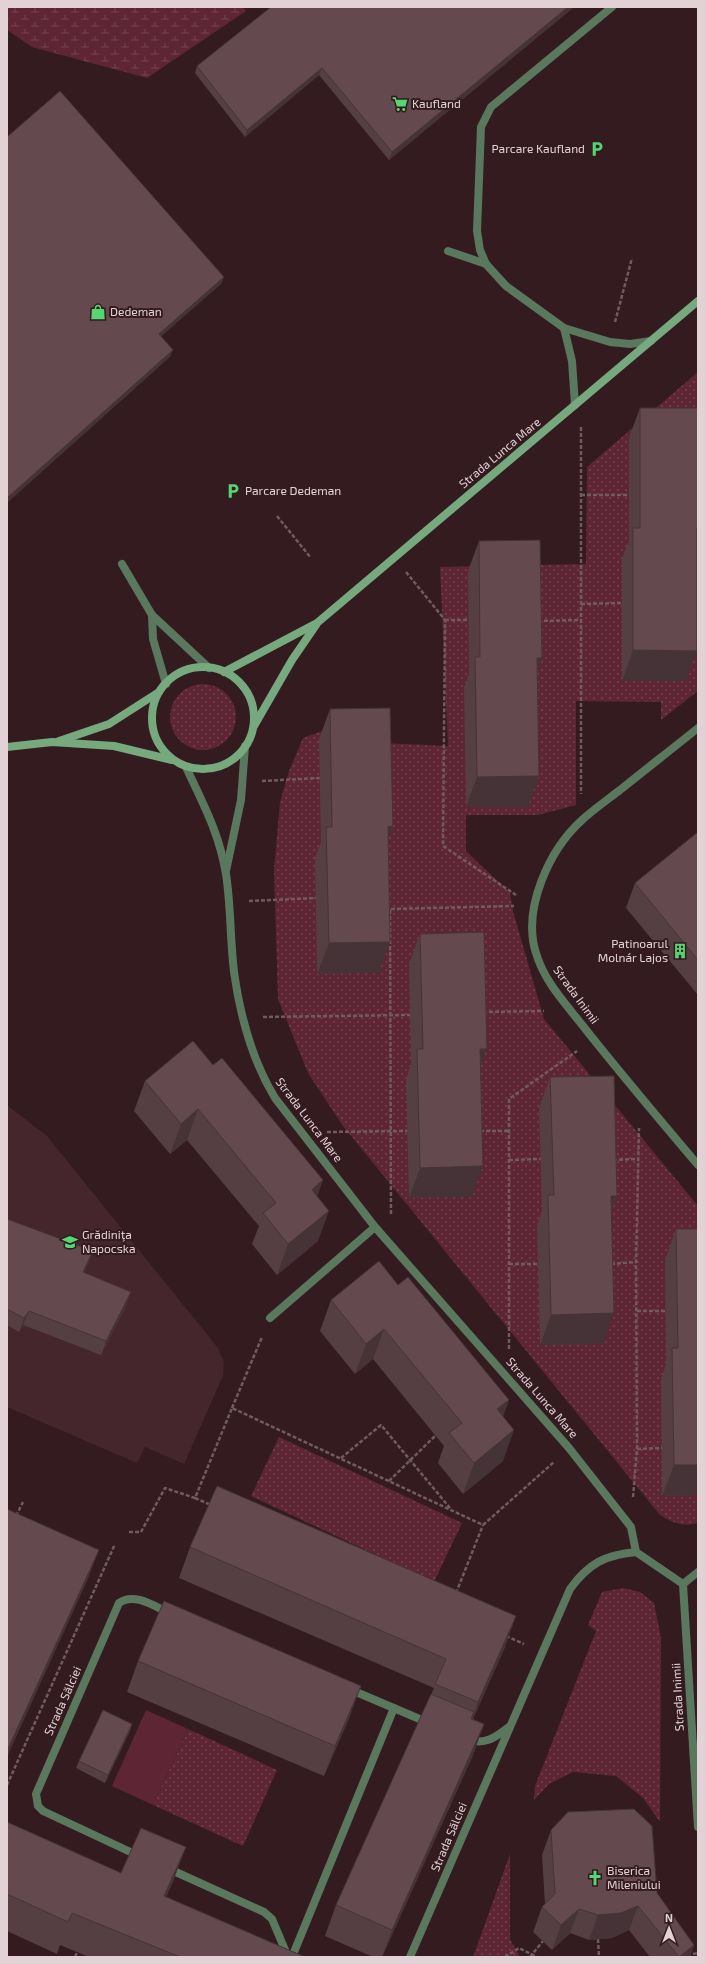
<svg xmlns="http://www.w3.org/2000/svg" width="705" height="1964" font-family="'Exo 2',sans-serif">
	<style>
		.built { fill: #44262c }
		.green { fill: url(#green-dots) }
		.wetland { fill: url(#wetland-marsh) }
		.pitch { fill: #5e2534 }
		.lines { fill: none; stroke-linecap: round; stroke-linejoin: round }
		.path { stroke: #715b60; stroke-width: 2.5; stroke-dasharray: 4 2; stroke-linecap: butt }
		.lane { stroke: #59785d; stroke-width: 8 }
		.street { stroke: #59785d; stroke-width: 8 }
		.secondary { stroke: #76a97e; stroke-width: 8 }
		.wall { fill: #563f43 }
		.shaded-wall { fill: #463337 }
		.building { fill: #64494e; stroke: #463337 }
		.labels { text-anchor: middle; stroke-width: 4; stroke-linejoin: round; paint-order: stroke }
		.poi-label { font-size: 12px; fill: #e3d2d5; stroke: #331b20; text-anchor: start }
		.street-label { font-size: 12px; fill: #e3d2d5; stroke: #331b20 }
	</style>
	<defs>
		<pattern id="green-dots" width="8" height="8" patternUnits="userSpaceOnUse"><rect width="8" height="8" fill="#5e2534"/><path d="M2 2h.1M6 6h.1" fill="none" stroke="#754450" stroke-width="1.8" stroke-linecap="round"/></pattern>
		<pattern id="wetland-marsh" width="20" height="14" patternUnits="userSpaceOnUse"><rect width="20" height="14" fill="#5e2534"/><path d="M1 5h8M5 5V1M11 12h8M15 12V8" fill="none" stroke="#754450"/></pattern>
	</defs>
	<rect width="100%" height="100%" fill="#331b20"/>
	<path class="built" d="M 7,1105 L 47,1136 L 218,1348 L 224,1362 L 223,1376 L 184,1464 L 145,1447 L 137,1463 L 7,1407 Z"/>
	<g class="green">
		<path d="M 698,372 L 698,691 L 661,720 L 661,702 L 576,701 L 576,805 L 538,815 L 466,815 L 466,851 L 510,893 L 513,911 L 544,1019 L 698,1206 L 698,1523 C 683,1527 673,1523 660,1515 L 343,1126 L 308,1073 L 278,999 L 274,870 L 280,802 L 289,771 L 303,738 L 322,731 L 379,732 L 381,743 L 448,746 L 440,567 L 586,564 L 587,467 Z"/>
		<circle cx="203" cy="717" r="33"/>
		<path d="M 279,1437 L 462,1523 L 434,1582 L 251,1496 Z"/>
		<path d="M 623,1588 L 640,1592 L 654,1603 L 661,1638 L 660,1822 L 643,1798 L 616,1776 L 573,1772 L 549,1784 L 534,1800 L 535,1786 L 596,1631 L 588,1625 L 602,1592 Z"/>
		<path d="M 188,1729 L 277,1770 L 243,1846 L 153,1805 Z"/>
		<path d="M 510,1854 L 510,1939 L 520,1957 L 473,1957 Z"/>
	</g>
	<path class="wetland" d="M 7,7 L 243,7 L 246,11 L 147,78 L 32,47 L 7,30 Z"/>
	<path class="pitch" d="M 146,1710 L 188,1729 L 153,1805 L 112,1786 Z"/>
	<g class="lines">
		<g class="path">
			<path d="M 615,322 L 632,258"/>
			<path d="M 581,427 L 581,794"/>
			<path d="M 581,495 L 629,495"/>
			<path d="M 277,516 L 311,558"/>
			<path d="M 406,572 L 445,620 L 443,846 L 516,895"/>
			<path d="M 581,604 L 622,603"/>
			<path d="M 445,620 L 468,620"/>
			<path d="M 538,621 L 581,620"/>
			<path d="M 262,781 L 320,778"/>
			<path d="M 249,901 L 316,898"/>
			<path d="M 483,1012 L 544,1011"/>
			<path d="M 263,1017 L 410,1015"/>
			<path d="M 480,1131 L 509,1131"/>
			<path d="M 327,1132 L 408,1131"/>
			<path d="M 509,1160 L 541,1159"/>
			<path d="M 613,1160 L 638,1159"/>
			<path d="M 391,1214 L 390,909 L 514,906"/>
			<path d="M 509,1264 L 538,1264"/>
			<path d="M 611,1264 L 636,1262"/>
			<path d="M 637,1311 L 666,1311"/>
			<path d="M 509,1349 L 509,1099 L 577,1051"/>
			<path d="M 232,1408 L 262,1337"/>
			<path d="M 637,1449 L 662,1448"/>
			<path d="M 341,1458 L 381,1425 L 450,1508"/>
			<path d="M 389,1481 L 436,1435"/>
			<path d="M 633,1497 L 637,1449 L 636,1262 L 639,1128"/>
			<path d="M 195,1498 L 211,1505"/>
			<path d="M 16,1516 L 23,1502"/>
			<path d="M 129,1532 L 141,1532 L 165,1488 L 195,1498 L 232,1408 L 483,1525 L 554,1462"/>
			<path d="M 456,1593 L 483,1525"/>
			<path d="M 506,1636 L 524,1644"/>
			<path d="M 7,1785 L 115,1544"/>
			<path d="M 598,1939 L 599,1957"/>
			<path d="M 687,1955 L 698,1953"/>
			<path d="M 75,1957 L 78,1950"/>
			<path d="M 505,1957 L 519,1948 L 537,1957"/>
			<path d="M 530,1957 L 543,1941"/>
		</g>
		<g class="lane">
			<path d="M 612,7 L 491,107 L 481,127 L 477,231 L 480,250 L 486,264 L 506,286 L 564,328 L 610,342 L 630,344 L 651,341"/>
			<path d="M 448,251 L 486,264"/>
			<path d="M 564,328 L 572,361 L 575,405"/>
			<path d="M 122,564 L 152,615 L 209,668"/>
			<path d="M 152,615 L 153,639 L 166,684"/>
			<path d="M 270,1318 L 375,1227"/>
		</g>
		<g class="street">
			<path d="M 698,728 C 672,749 646,769 620,790 C 607,800 594,809 582,820 C 549,850 522,909 536,953 C 544,981 565,1003 583,1026 C 620,1073 659,1119 698,1165"/>
			<path d="M 186,767 C 203,804 219,832 226,874 C 231,906 230,939 234,972 C 240,1015 252,1060 275,1098 L 375,1227 L 569,1448 L 631,1527 L 636,1552 L 683,1584"/>
			<path d="M 226,871 L 241,800 L 245,746"/>
			<path d="M 683,1584 L 698,1827"/>
			<path d="M 683,1584 L 698,1572"/>
			<path d="M 349,1689 L 429,1723"/>
			<path d="M 467,1739 C 485,1746 496,1737 509,1727"/>
			<path d="M 139,1856 L 43,1811 L 38,1806 L 36,1794 L 119,1603 C 134,1592 154,1606 169,1613"/>
			<path d="M 167,1868 L 264,1912 L 272,1919 L 288,1957"/>
			<path d="M 292,1957 L 394,1708"/>
			<path d="M 410,1957 L 570,1589 C 589,1563 605,1555 636,1552"/>
		</g>
		<g class="secondary">
			<circle cx="203" cy="718" r="51"/>
			<path d="M 224,672 L 317,623 L 698,301"/>
			<path d="M 254,726 L 292,660 L 316,625"/>
			<path d="M 59,741 L 109,724 L 159,692"/>
			<path d="M 7,747 L 52,742 L 114,746 L 172,760"/>
		</g>
	</g>
	<g class="wall">
		<path d="M 269,7 L 574,7 L 389,160 L 319,75 L 245,137 L 195,73 L 197,66 L 270,8 Z"/>
		<path d="M 640,408 L 698,408 L 698,541 L 697,544 L 697,651 L 686,681 L 622,681 L 622,558 L 629,541 L 629,438 Z"/>
		<path d="M 479,541 L 537,670 L 539,776 L 528,807 L 466,807 L 464,687 L 469,674 L 468,571 Z"/>
		<path d="M 330,709 L 393,826 L 388,840 L 390,942 L 379,973 L 317,974 L 315,858 L 321,842 L 319,739 Z"/>
		<path d="M 698,832 L 698,995 L 626,908 L 635,883 Z"/>
		<path d="M 420,934 L 487,1049 L 480,1066 L 472,1197 L 409,1198 L 406,1079 L 411,1065 L 409,964 Z"/>
		<path d="M 193,1041 L 317,1197 L 318,1241 L 277,1275 L 252,1244 L 259,1226 L 187,1140 L 170,1154 L 134,1111 L 145,1081 Z"/>
		<path d="M 550,1077 L 617,1196 L 611,1212 L 603,1344 L 540,1345 L 537,1225 L 542,1210 L 539,1108 Z"/>
		<path d="M 7,1219 L 93,1251 L 84,1273 L 126,1306 L 101,1355 L 23,1325 L 19,1332 L 7,1325 Z"/>
		<path d="M 676,1229 L 698,1229 L 698,1495 L 662,1496 L 661,1379 L 666,1364 L 665,1260 Z"/>
		<path d="M 398,1285 L 509,1400 L 503,1416 L 503,1461 L 463,1494 L 438,1463 L 444,1446 L 373,1359 L 355,1374 L 320,1331 L 331,1300 Z"/>
		<path d="M 190,1547 L 505,1647 L 473,1719 L 484,1724 L 473,1755 L 382,1957 L 373,1957 L 325,1936 L 336,1905 L 434,1688 L 179,1578 Z"/>
		<path d="M 138,1661 L 350,1716 L 324,1776 L 127,1692 Z"/>
		<path d="M 132,1724 L 130,1731 L 105,1783 L 76,1768 L 79,1761 Z"/>
		<path d="M 7,1822 L 121,1873 L 174,1879 L 166,1897 L 305,1957 L 89,1957 L 60,1945 L 57,1954 L 7,1931 Z"/>
		<path d="M 551,1830 L 657,1893 L 694,1945 L 690,1957 L 650,1957 L 629,1930 L 612,1938 L 589,1940 L 570,1933 L 552,1950 L 533,1932 L 542,1907 L 545,1904 L 542,1855 Z"/>
	</g>
	<g class="shaded-wall">
		<path d="M 568,7 L 574,7 L 389,160 L 392,152 Z"/>
		<path d="M 322,68 L 319,75 L 245,137 L 247,130 Z"/>
		<path d="M 224,277 L 221,284 L 156,341 L 159,334 Z"/>
		<path d="M 173,350 L 170,357 L 7,503 L 7,498 Z"/>
		<path d="M 697,528 L 698,528 L 698,541 L 691,559 Z"/>
		<path d="M 633,650 L 697,651 L 686,681 L 622,681 Z"/>
		<path d="M 537,658 L 542,658 L 531,688 Z"/>
		<path d="M 539,776 L 528,807 L 466,807 L 477,777 Z"/>
		<path d="M 393,826 L 382,857 L 388,827 Z"/>
		<path d="M 390,942 L 379,973 L 317,974 L 329,943 Z"/>
		<path d="M 480,1049 L 487,1049 L 475,1079 Z"/>
		<path d="M 198,1109 L 187,1140 L 170,1154 L 181,1124 Z"/>
		<path d="M 483,1166 L 472,1197 L 409,1198 L 420,1168 Z"/>
		<path d="M 323,1180 L 312,1211 L 312,1190 Z"/>
		<path d="M 611,1196 L 617,1196 L 606,1226 Z"/>
		<path d="M 329,1211 L 318,1241 L 277,1275 L 288,1244 Z"/>
		<path d="M 93,1251 L 87,1266 L 78,1286 L 83,1272 Z"/>
		<path d="M 131,1292 L 126,1306 L 101,1355 L 106,1341 Z"/>
		<path d="M 29,1311 L 23,1325 L 19,1332 L 24,1318 Z"/>
		<path d="M 614,1313 L 603,1344 L 540,1345 L 551,1315 Z"/>
		<path d="M 384,1329 L 373,1359 L 355,1374 L 366,1344 Z"/>
		<path d="M 509,1400 L 497,1431 L 497,1409 Z"/>
		<path d="M 514,1430 L 503,1461 L 463,1494 L 474,1463 Z"/>
		<path d="M 674,1465 L 698,1465 L 698,1495 L 662,1496 Z"/>
		<path d="M 99,1550 L 87,1581 L 7,1757 L 7,1751 Z"/>
		<path d="M 516,1616 L 505,1647 L 467,1732 L 478,1702 Z"/>
		<path d="M 361,1686 L 350,1716 L 324,1776 L 335,1746 Z"/>
		<path d="M 132,1724 L 130,1731 L 105,1783 L 108,1775 Z"/>
		<path d="M 484,1724 L 473,1755 L 382,1957 L 392,1930 Z"/>
		<path d="M 186,1847 L 174,1879 L 152,1928 L 164,1896 Z"/>
		<path d="M 638,1906 L 629,1930 L 612,1938 L 589,1940 L 598,1915 Z"/>
		<path d="M 579,1909 L 570,1933 L 552,1950 L 561,1925 Z"/>
		<path d="M 694,1945 L 690,1957 L 679,1957 Z"/>
	</g>
	<g class="building">
		<path d="M 271,7 L 568,7 L 392,152 L 322,68 L 247,130 L 197,66 Z"/>
		<path d="M 60,91 L 224,277 L 159,334 L 173,350 L 7,498 L 7,137 Z"/>
		<path d="M 640,408 L 698,408 L 698,528 L 697,528 L 697,651 L 633,650 L 633,528 L 640,528 Z"/>
		<path d="M 540,540 L 542,658 L 537,658 L 539,776 L 477,777 L 475,657 L 480,657 L 479,541 Z"/>
		<path d="M 390,708 L 393,826 L 388,827 L 390,942 L 329,943 L 326,827 L 332,827 L 330,709 Z"/>
		<path d="M 698,832 L 698,960 L 635,883 Z"/>
		<path d="M 484,932 L 487,1049 L 480,1049 L 483,1166 L 420,1168 L 417,1049 L 423,1049 L 420,934 Z"/>
		<path d="M 193,1041 L 213,1065 L 222,1058 L 323,1180 L 312,1190 L 329,1211 L 288,1244 L 263,1213 L 276,1203 L 198,1109 L 181,1124 L 145,1081 Z"/>
		<path d="M 614,1076 L 617,1196 L 611,1196 L 614,1313 L 551,1315 L 548,1195 L 554,1195 L 550,1077 Z"/>
		<path d="M 7,1219 L 93,1251 L 83,1272 L 131,1292 L 106,1341 L 29,1311 L 24,1318 L 7,1309 Z"/>
		<path d="M 676,1229 L 698,1229 L 698,1465 L 674,1465 L 672,1348 L 678,1348 Z"/>
		<path d="M 379,1261 L 398,1285 L 408,1277 L 509,1400 L 497,1409 L 514,1430 L 474,1463 L 449,1433 L 462,1423 L 384,1329 L 366,1344 L 331,1300 Z"/>
		<path d="M 217,1486 L 516,1616 L 478,1702 L 435,1684 L 446,1659 L 190,1547 Z"/>
		<path d="M 7,1509 L 99,1550 L 7,1751 Z"/>
		<path d="M 164,1601 L 361,1686 L 335,1746 L 138,1661 Z"/>
		<path d="M 431,1694 L 474,1712 L 471,1719 L 484,1724 L 392,1930 L 336,1905 Z"/>
		<path d="M 103,1710 L 132,1724 L 108,1775 L 79,1761 Z"/>
		<path d="M 634,1809 L 652,1826 L 657,1893 L 694,1945 L 679,1957 L 638,1906 L 621,1913 L 598,1915 L 579,1909 L 561,1925 L 542,1907 L 555,1894 L 551,1830 L 568,1812 Z"/>
		<path d="M 7,1822 L 121,1873 L 141,1828 L 186,1847 L 164,1896 L 305,1957 L 180,1957 L 72,1913 L 68,1922 L 7,1894 Z"/>
	</g>
	<defs>
		<symbol id="supermarket-bare" viewBox="-9 -9 18 18"><path d="M-6-5.5h2.5l.6 2H6L4.5 2H-2.5L-4.4-4H-6ZM-1.5 3.2a1.3 1.3 0 1 0 .1 0ZM3 3.2a1.3 1.3 0 1 0 .1 0Z" fill="#54d672" stroke="#331b20" stroke-width="2.5" paint-order="stroke"/></symbol>
		<symbol id="parking-bare" viewBox="-9 -9 18 18"><path d="M-3.5-5.5H1a3.5 3.5 0 0 1 0 7H-1V5.5H-3.5ZM-1-3.4V-.6H.8a1.4 1.4 0 0 0 0-2.8Z" fill="#54d672" stroke="#331b20" stroke-width="2.5" paint-order="stroke"/></symbol>
		<symbol id="shop-bare" viewBox="-9 -9 18 18"><path d="M-5-2.5h2.3a2.7 3.5 0 0 1 5.4 0H5L5.5 6h-11ZM-1.5-2.5h3a1.5 2.3 0 0 0-3 0Z" fill="#54d672" stroke="#331b20" stroke-width="2.5" paint-order="stroke"/></symbol>
		<symbol id="building-bare" viewBox="-9 -9 18 18"><path d="M-4-6H4V6H1V3H-1V6H-4ZM-2.5-4.3h1.7v1.8h-1.7ZM.8-4.3h1.7v1.8H.8ZM-2.5-1h1.7V.8h-1.7ZM.8-1h1.7V.8H.8Z" fill="#54d672" stroke="#331b20" stroke-width="2.5" paint-order="stroke"/></symbol>
		<symbol id="school-bare" viewBox="-9 -9 18 18"><path d="M0-5L7-2L0 1L-7-2ZM-4 1L0 2.5L4 1V4Q0 6-4 4Z" fill="#54d672" stroke="#331b20" stroke-width="2.5" paint-order="stroke"/></symbol>
		<symbol id="church-bare" viewBox="-9 -9 18 18"><path d="M-1.2-6h2.4v3.5h3.3v2.4h-3.3V6h-2.4V-.1h-3.3v-2.4h3.3Z" fill="#54d672" stroke="#331b20" stroke-width="2.5" paint-order="stroke"/></symbol>
	</defs>
	<g fill-rule="evenodd">
		<use href="#supermarket-bare" x="389" y="93" width="22" height="22"/>
		<use href="#parking-bare" x="586" y="138" width="22" height="22"/>
		<use href="#shop-bare" x="87" y="301" width="22" height="22"/>
		<use href="#parking-bare" x="222" y="480" width="22" height="22"/>
		<use href="#building-bare" x="669" y="940" width="22" height="22"/>
		<use href="#school-bare" x="59" y="1231" width="22" height="22"/>
		<use href="#church-bare" x="584" y="1867" width="22" height="22"/>
	</g>
	<g class="labels">
		<g class="poi-label">
			<text x="412" y="108">Kaufland</text>
			<text x="585" y="153" text-anchor="end">Parcare Kaufland</text>
			<text x="110" y="316">Dedeman</text>
			<text x="245" y="495">Parcare Dedeman</text>
			<text x="668" y="948" text-anchor="end">Patinoarul<tspan x="668" dy="14">Molnár Lajos</tspan></text>
			<text x="82" y="1239">Grădiniţa<tspan x="82" dy="14">Napocska</tspan></text>
			<text x="607" y="1875">Biserica<tspan x="607" dy="14">Mileniului</tspan></text>
		</g>
		<g class="street-label">
			<text transform="translate(500 453) rotate(-40)" y="4">Strada Lunca Mare</text>
			<text transform="translate(576 995) rotate(54)" y="4">Strada Inimii</text>
			<text transform="translate(309 1120) rotate(53)" y="4">Strada Lunca Mare</text>
			<text transform="translate(542 1398) rotate(49)" y="4">Strada Lunca Mare</text>
			<text transform="translate(678 1697) rotate(-93)" y="4">Strada Inimii</text>
			<text transform="translate(63 1701) rotate(-66)" y="4">Strada Sălciei</text>
			<text transform="translate(449 1837) rotate(-67)" y="4">Strada Sălciei</text>
		</g>
	</g>
	<rect width="705" height="1964" fill="none" stroke="#e3d2d5" stroke-width="16"/>
	<g transform="translate(669 1928)" stroke="#331b20" stroke-width="3" paint-order="stroke">
	<path d="M0-3L7 15L0 10L-7 15Z" fill="#e3d2d5"/>
	<text y="-6" font-size="11" font-weight="bold" text-anchor="middle" fill="#e3d2d5">N</text>
	</g>
</svg>
